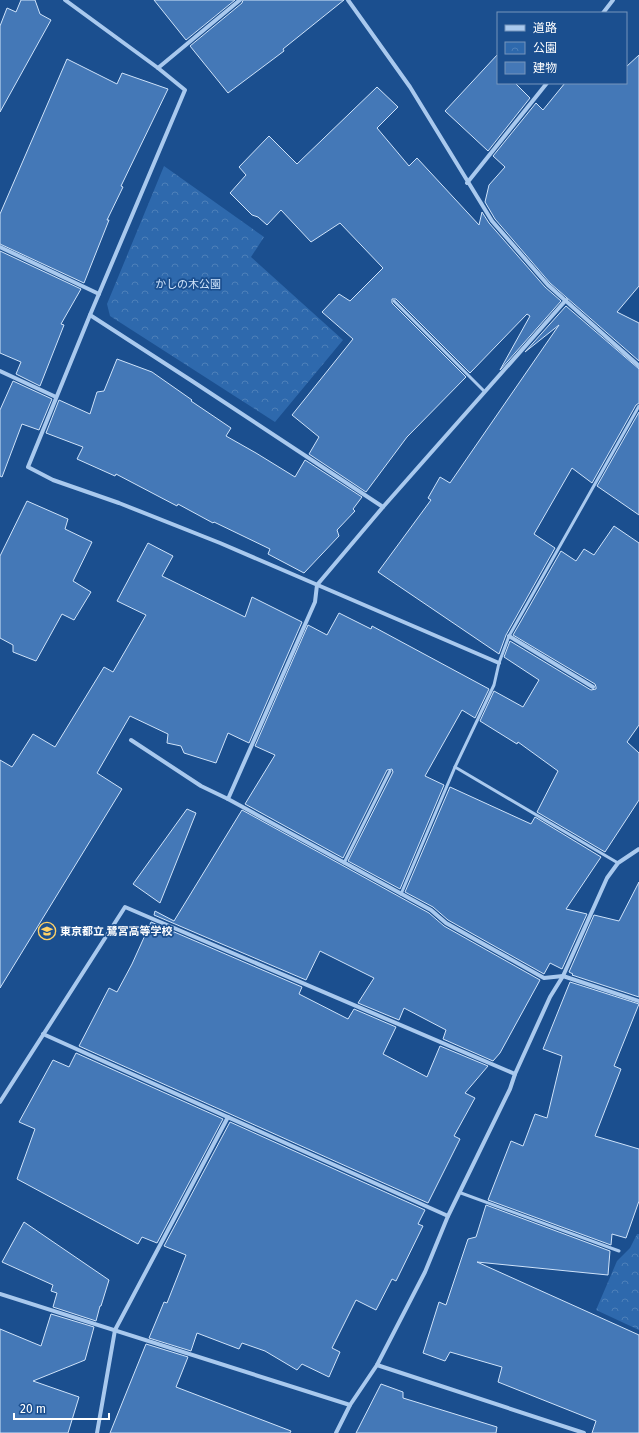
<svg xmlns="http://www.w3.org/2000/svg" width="639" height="1433" font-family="'Fira Sans','Noto Sans JP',sans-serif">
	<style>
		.park { fill: url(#park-crowns) }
		.building { fill: #4478b7; stroke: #cfe3fa }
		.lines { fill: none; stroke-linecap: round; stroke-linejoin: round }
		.service { stroke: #a9c9ee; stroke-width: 3 }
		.minor { stroke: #a9c9ee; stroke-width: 4 }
		.labels { text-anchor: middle; stroke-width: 3.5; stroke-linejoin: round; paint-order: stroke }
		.park-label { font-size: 11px; fill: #cfe3fa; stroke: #1b4f8f }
		.poi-label { font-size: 11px; font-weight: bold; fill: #fff; stroke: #1b4f8f; text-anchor: start }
	</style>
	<defs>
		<pattern id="park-crowns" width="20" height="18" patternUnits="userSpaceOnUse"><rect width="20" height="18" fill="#2e69ad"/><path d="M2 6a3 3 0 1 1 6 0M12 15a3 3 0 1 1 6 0" fill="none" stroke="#4d80b9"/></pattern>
	</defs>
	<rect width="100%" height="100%" fill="#1b4f8f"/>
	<g class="park">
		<path d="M 164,166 L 264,237 L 251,257 L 343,340 L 275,422 L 110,316 L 107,304 Z"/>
		<path d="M 637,1234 L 639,1234 L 639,1330 L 596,1310 L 617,1261 L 630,1248 Z"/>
	</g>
	<g class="building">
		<path d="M 21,0 L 35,0 L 40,14 L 51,20 L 0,112 L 0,26 L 7,8 L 16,12 Z"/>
		<path d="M 154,0 L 235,0 L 186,40 Z"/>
		<path d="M 243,0 L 344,0 L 283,49 L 284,51 L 228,93 L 190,46 L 242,3 Z"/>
		<path d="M 498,54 L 498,83 L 515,83 L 530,98 L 488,151 L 445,111 Z"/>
		<path d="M 639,55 L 639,286 L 617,312 L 639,323 L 639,361 L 550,283 L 495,219 L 485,202 L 489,185 L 505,167 L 493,156 L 536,103 L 543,110 L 565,83 L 626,83 L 626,67 Z"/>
		<path d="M 67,59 L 117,84 L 122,73 L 168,89 L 121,186 L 123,187 L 107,220 L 109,220 L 84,283 L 0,244 L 0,214 Z"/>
		<path d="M 377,87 L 398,107 L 377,128 L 409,166 L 417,158 L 479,225 L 482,212 L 489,223 L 545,287 L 561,301 L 500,370 L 530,316 L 527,314 L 470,373 L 396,299 L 392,299 L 392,303 L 466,377 L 407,437 L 366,492 L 309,454 L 319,437 L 292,415 L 353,339 L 322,312 L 339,294 L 350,301 L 383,268 L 340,223 L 311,242 L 281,210 L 267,225 L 258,217 L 252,215 L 230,193 L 246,175 L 239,167 L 269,136 L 297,164 Z"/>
		<path d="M 0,251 L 81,289 L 61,324 L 64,325 L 40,386 L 16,374 L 21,362 L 0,353 Z"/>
		<path d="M 566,306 L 639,369 L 639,403 L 636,405 L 592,483 L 572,468 L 534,534 L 555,548 L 506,635 L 499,654 L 378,572 L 431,500 L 428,498 L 440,477 L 450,483 L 559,325 L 525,352 Z"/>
		<path d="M 117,359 L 152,372 L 192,400 L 191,401 L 231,428 L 226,436 L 256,453 L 295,477 L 305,460 L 362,497 L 353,509 L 355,511 L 337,530 L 339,536 L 304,573 L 268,554 L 270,549 L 214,522 L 213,523 L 178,504 L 177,506 L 116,474 L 115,476 L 77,459 L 83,447 L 46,433 L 59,400 L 90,414 L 97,392 L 104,391 Z"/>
		<path d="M 13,381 L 52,399 L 39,430 L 22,424 L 2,477 L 0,476 L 0,410 Z"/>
		<path d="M 639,412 L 639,515 L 597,486 Z"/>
		<path d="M 27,501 L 68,519 L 65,529 L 92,542 L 73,581 L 91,592 L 74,620 L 62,614 L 36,661 L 13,652 L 13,645 L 0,638 L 0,556 Z"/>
		<path d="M 614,526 L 639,543 L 639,725 L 627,742 L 639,753 L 639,800 L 605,852 L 537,812 L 558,771 L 518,742 L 517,744 L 480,721 L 494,691 L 523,707 L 539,680 L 504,657 L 510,641 L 591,690 L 596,689 L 596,687 L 595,684 L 513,635 L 561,551 L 576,561 L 584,549 L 594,555 Z"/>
		<path d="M 148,543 L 173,556 L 162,576 L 245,617 L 252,597 L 302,622 L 249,743 L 228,733 L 216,763 L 184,753 L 181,746 L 167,743 L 168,734 L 130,716 L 97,773 L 122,789 L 0,988 L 0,760 L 12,767 L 33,734 L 55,747 L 104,667 L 113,672 L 146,615 L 117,601 Z"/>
		<path d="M 339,613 L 371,629 L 372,626 L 489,689 L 475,718 L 462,710 L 425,776 L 444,785 L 400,889 L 348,861 L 393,772 L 392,769 L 387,770 L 343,858 L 245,804 L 275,755 L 255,746 L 308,625 L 327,635 Z"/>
		<path d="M 450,787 L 531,824 L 535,817 L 601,857 L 566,909 L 587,914 L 562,969 L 550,963 L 544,974 L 448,920 L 433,907 L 405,892 Z"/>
		<path d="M 187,809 L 196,813 L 160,903 L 133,884 Z"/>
		<path d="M 242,810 L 429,913 L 444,926 L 540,980 L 500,1053 L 493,1061 L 443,1039 L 446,1030 L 404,1008 L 399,1020 L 358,1003 L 374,978 L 320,951 L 306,980 L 154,915 L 155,911 L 174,921 Z"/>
		<path d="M 639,882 L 639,997 L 572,975 L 573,974 L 569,972 L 594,915 L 619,921 Z"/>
		<path d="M 151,922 L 302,987 L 299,994 L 348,1019 L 354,1009 L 396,1027 L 383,1054 L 427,1077 L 440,1046 L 488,1066 L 465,1093 L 475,1098 L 454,1136 L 460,1139 L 428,1203 L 79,1046 L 109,988 L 117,992 L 132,964 Z"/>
		<path d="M 570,982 L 639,1004 L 614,1066 L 621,1069 L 595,1136 L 639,1149 L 639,1201 L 626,1238 L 612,1234 L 611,1245 L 488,1200 L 511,1141 L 523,1146 L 535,1114 L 547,1118 L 562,1056 L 543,1049 Z"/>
		<path d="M 76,1053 L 223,1119 L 157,1243 L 142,1237 L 138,1244 L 17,1179 L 35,1129 L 19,1122 L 53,1060 L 69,1067 Z"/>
		<path d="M 230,1122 L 425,1210 L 418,1224 L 423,1226 L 396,1281 L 392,1279 L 376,1310 L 356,1300 L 332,1348 L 340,1352 L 329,1377 L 302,1364 L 297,1370 L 265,1351 L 242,1343 L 239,1349 L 197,1333 L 191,1351 L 149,1338 L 164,1302 L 167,1303 L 186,1255 L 164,1246 Z"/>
		<path d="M 486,1205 L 610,1251 L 608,1275 L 477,1262 L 639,1335 L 639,1433 L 592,1433 L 596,1421 L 498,1382 L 502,1367 L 450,1352 L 445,1361 L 423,1353 L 439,1302 L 446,1305 L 468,1239 L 476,1237 Z"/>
		<path d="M 24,1222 L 109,1280 L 101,1306 L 100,1306 L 96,1321 L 53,1307 L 57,1293 L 51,1291 L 53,1285 L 2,1262 Z"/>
		<path d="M 51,1314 L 94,1327 L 85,1360 L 33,1381 L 79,1397 L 68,1433 L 0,1433 L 0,1329 L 41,1346 Z"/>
		<path d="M 146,1344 L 188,1357 L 176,1387 L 291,1431 L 290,1433 L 110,1433 Z"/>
		<path d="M 381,1384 L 403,1392 L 403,1398 L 497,1427 L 496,1433 L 356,1433 Z"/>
	</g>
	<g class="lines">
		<g class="service">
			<path d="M 394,301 L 484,391"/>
			<path d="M 344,863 L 390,771"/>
			<path d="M 618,863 L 455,767 L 494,685 L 499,663 L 509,636 L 639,406"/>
			<path d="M 401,894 L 455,767"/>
			<path d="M 461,1193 L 619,1251"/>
		</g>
		<g class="minor">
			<path d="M 65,0 L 158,68 L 185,90 L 90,315 L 28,467 L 53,480 L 119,503 L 220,543 L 499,663"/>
			<path d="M 348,0 L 410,87 L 492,221 L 548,285 L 639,366"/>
			<path d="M 603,13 L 613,0"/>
			<path d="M 158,68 L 240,0"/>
			<path d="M 467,183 L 547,83"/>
			<path d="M 0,247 L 99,294"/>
			<path d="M 566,300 L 383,507 L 317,585 L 315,602 L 228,799 L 431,910 L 446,923 L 544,978 L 563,976 L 639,1001"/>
			<path d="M 90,315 L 192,381 L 383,507"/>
			<path d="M 0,371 L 56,397"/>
			<path d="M 509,636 L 593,687"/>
			<path d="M 131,740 L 201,786 L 228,799"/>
			<path d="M 43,1034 L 448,1216"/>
			<path d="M 0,1102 L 125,907 L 515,1074"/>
			<path d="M 0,1294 L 350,1405"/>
			<path d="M 377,1365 L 584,1433"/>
			<path d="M 97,1433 L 115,1330 L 228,1117"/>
			<path d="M 336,1433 L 350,1405 L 377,1365 L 425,1272 L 448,1216 L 510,1089 L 515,1074 L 550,997 L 563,976 L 607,878 L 618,863 L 639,849"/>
		</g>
	</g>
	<defs>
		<symbol id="school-ring" viewBox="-11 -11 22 22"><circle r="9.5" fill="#1b4f8f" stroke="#ffd166" stroke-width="1.5"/><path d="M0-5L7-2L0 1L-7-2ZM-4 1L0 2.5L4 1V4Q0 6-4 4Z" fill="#ffd166"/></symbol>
	</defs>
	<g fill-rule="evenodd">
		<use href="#school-ring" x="37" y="921" width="20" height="20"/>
	</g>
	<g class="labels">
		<g class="park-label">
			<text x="188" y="288">かしの木公園</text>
		</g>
		<g class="poi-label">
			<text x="60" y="935">東京都立 鷺宮高等学校</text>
		</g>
	</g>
	<rect x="497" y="12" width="130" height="72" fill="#1b4f8f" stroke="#7695bc"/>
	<rect x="505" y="25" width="20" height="6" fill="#a9c9ee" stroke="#7695bc"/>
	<text x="533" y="32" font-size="12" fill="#ffffff">道路</text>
	<rect x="505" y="42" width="20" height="12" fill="url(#park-crowns)" stroke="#7695bc"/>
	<text x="533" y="52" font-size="12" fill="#ffffff">公園</text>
	<rect x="505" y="62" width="20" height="12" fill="#4478b7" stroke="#7695bc"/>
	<text x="533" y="72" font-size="12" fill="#ffffff">建物</text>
	<path d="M14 1413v6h95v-6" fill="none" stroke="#ffffff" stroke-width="2"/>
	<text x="20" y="1413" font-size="12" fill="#ffffff" stroke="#1b4f8f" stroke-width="3" paint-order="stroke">20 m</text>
</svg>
